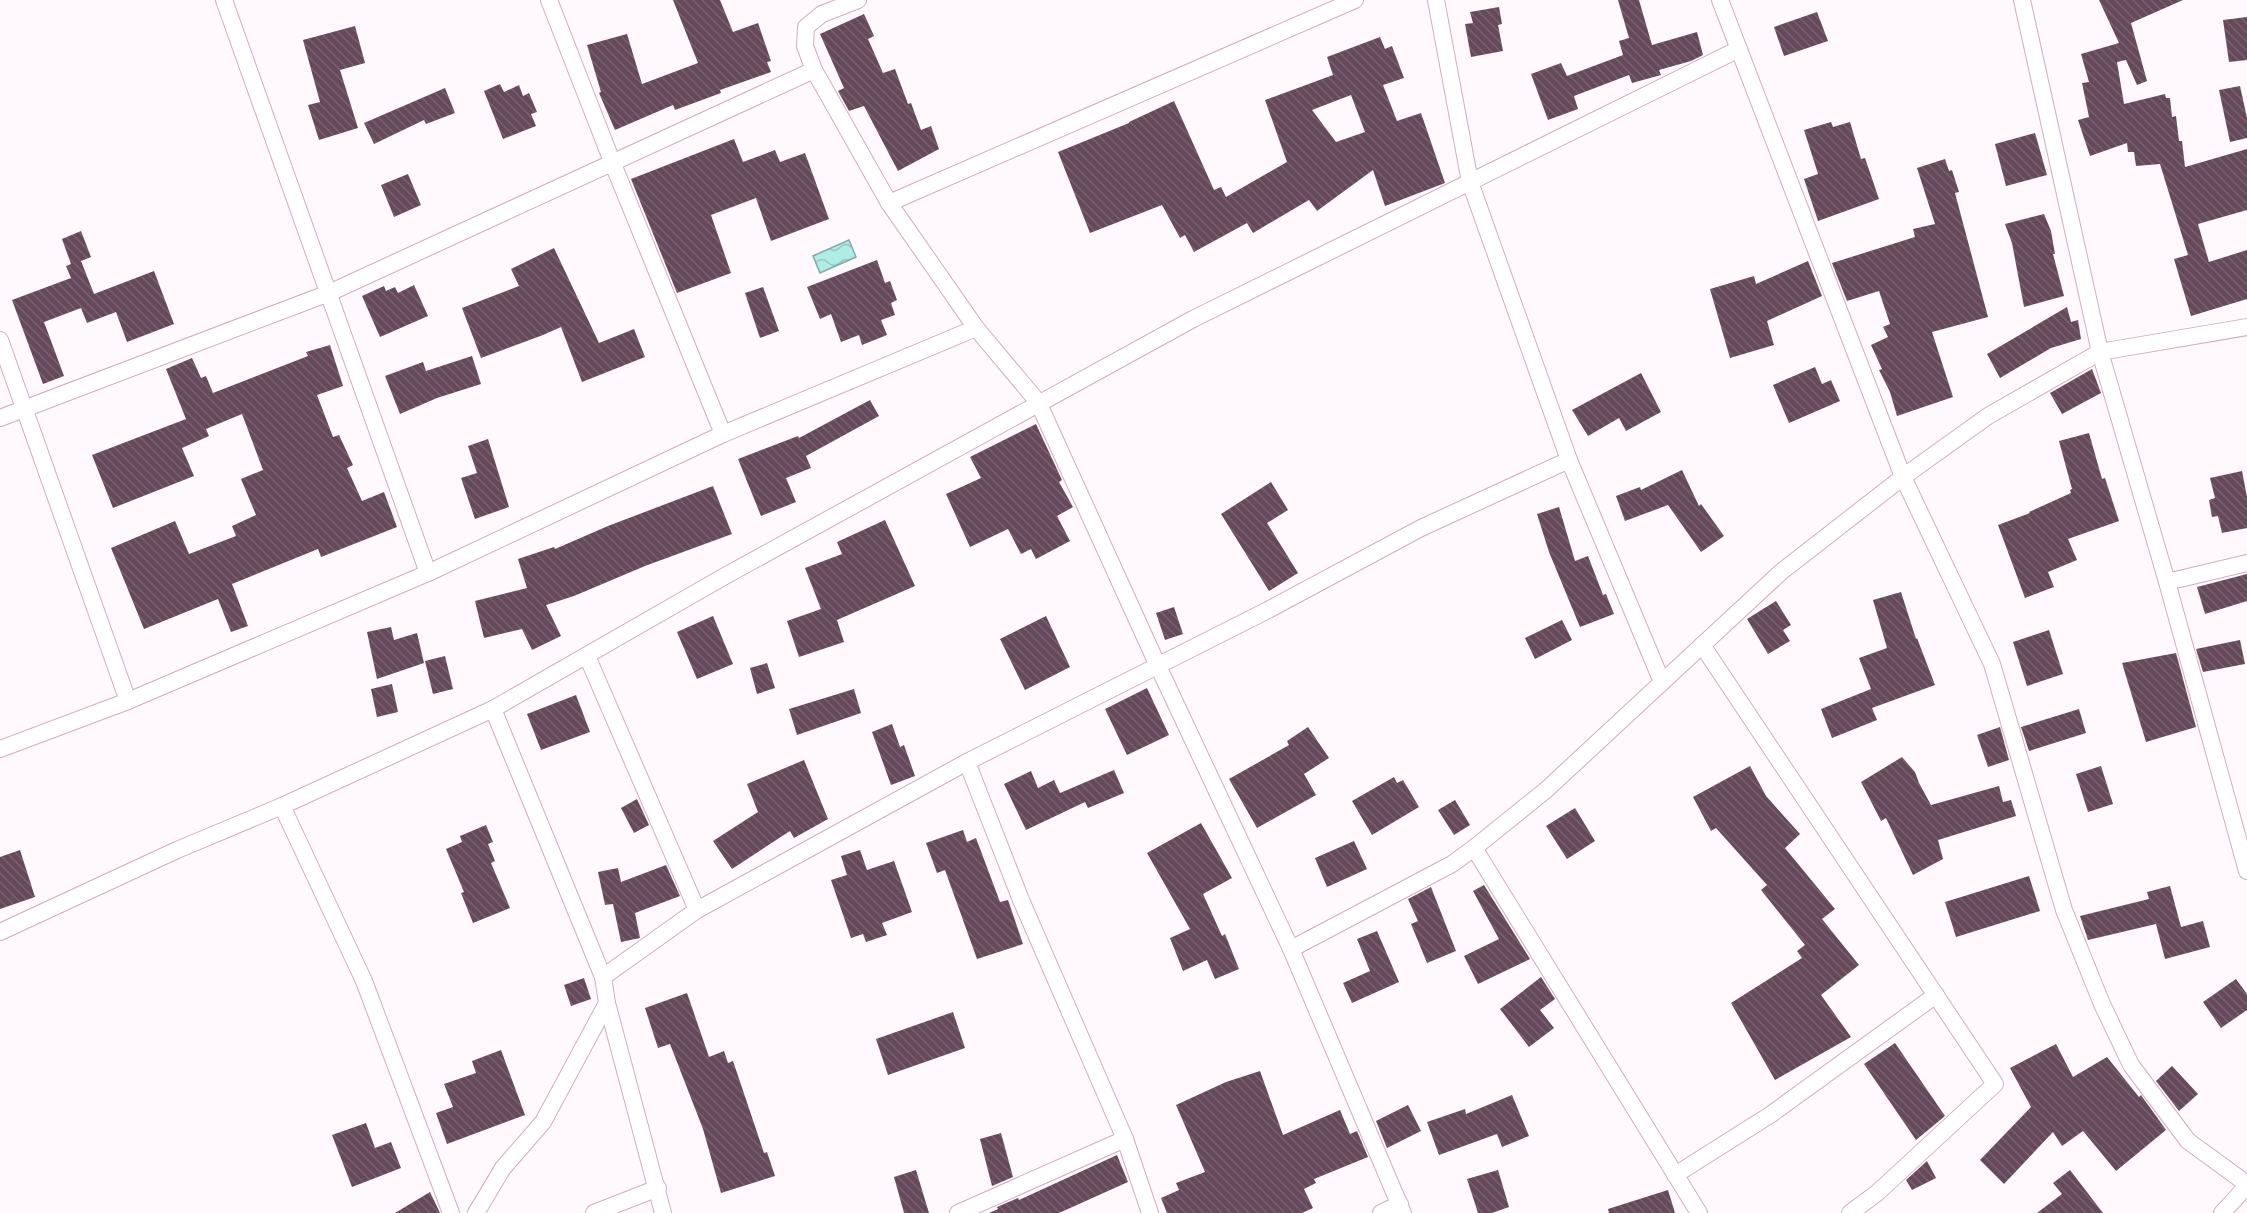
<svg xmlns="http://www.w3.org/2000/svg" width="2247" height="1213" font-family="'Golos Text',sans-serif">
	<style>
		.water { fill: url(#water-waves); stroke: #83aaa7; stroke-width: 1.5 }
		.building { fill: url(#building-back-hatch); fill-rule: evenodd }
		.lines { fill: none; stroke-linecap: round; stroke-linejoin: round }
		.minor-casing { stroke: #cfadc2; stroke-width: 18 }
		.minor { stroke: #fff; stroke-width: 16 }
	</style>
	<defs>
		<pattern id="water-waves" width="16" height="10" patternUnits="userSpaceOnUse" patternTransform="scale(1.5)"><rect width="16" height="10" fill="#afece5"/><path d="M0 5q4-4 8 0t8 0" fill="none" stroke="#96c9c4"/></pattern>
		<pattern id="building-back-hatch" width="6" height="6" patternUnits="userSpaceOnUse" patternTransform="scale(1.5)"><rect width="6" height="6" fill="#664a5c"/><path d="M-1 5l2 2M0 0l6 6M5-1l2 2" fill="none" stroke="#77606f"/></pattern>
	</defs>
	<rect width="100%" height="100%" fill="#fff8fc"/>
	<path class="water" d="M 849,240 L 856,257 L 820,273 L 813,256 Z"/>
	<g class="building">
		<path d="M 673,0 L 720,0 L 733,32 L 758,23 L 771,61 L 767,62 L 771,72 L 720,90 L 721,93 L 675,110 L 673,105 L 615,130 L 599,93 L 601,92 L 587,45 L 627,34 L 642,84 L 698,63 Z"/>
		<path d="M 1618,0 L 1639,0 L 1652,45 L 1697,32 L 1703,55 L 1691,61 L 1659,70 L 1661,75 L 1632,83 L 1629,75 L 1574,96 L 1578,109 L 1548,120 L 1531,74 L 1561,63 L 1567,76 L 1623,55 L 1619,41 L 1629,38 Z"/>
		<path d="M 2099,0 L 2183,0 L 2131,23 L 2147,81 L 2137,85 L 2126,60 L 2117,62 L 2124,104 L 2165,94 L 2166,98 L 2170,98 L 2172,117 L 2176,116 L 2179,141 L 2182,141 L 2185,167 L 2247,149 L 2247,210 L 2198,224 L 2209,262 L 2247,250 L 2247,299 L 2191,316 L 2174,259 L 2188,255 L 2160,164 L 2136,166 L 2134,152 L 2128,152 L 2127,143 L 2090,156 L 2078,120 L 2089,117 L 2082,83 L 2089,82 L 2081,54 L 2119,43 Z"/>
		<path d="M 1499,7 L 1502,24 L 1498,25 L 1503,51 L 1471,57 L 1465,24 L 1473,23 L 1470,12 Z"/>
		<path d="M 1817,12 L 1828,41 L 1784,56 L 1774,27 Z"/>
		<path d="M 864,14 L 874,36 L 868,39 L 883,73 L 895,69 L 908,104 L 911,103 L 921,130 L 931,126 L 939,149 L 898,171 L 864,106 L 849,111 L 838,91 L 844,88 L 820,34 Z"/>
		<path d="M 2247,17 L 2247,60 L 2229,62 L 2223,20 Z"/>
		<path d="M 355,26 L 365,63 L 340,70 L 358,128 L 319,140 L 308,105 L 320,102 L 303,40 Z"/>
		<path d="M 1380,37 L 1385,49 L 1392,46 L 1404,78 L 1383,85 L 1397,121 L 1421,113 L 1445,183 L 1385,206 L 1373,170 L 1317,211 L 1309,200 L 1253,233 L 1247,223 L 1194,252 L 1185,235 L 1180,238 L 1162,205 L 1090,233 L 1058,152 L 1129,123 L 1129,122 L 1174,101 L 1214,190 L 1221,187 L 1226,197 L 1287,162 L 1265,100 L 1333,75 L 1327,57 ZM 1351,95 L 1365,132 L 1336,142 L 1312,110 Z"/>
		<path d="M 500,84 L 504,92 L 519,85 L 523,96 L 529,93 L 537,112 L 531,114 L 536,126 L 503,139 L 484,91 Z"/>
		<path d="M 2240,86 L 2247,118 L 2247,138 L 2230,142 L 2219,90 Z"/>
		<path d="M 445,88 L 455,113 L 426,124 L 424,120 L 374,144 L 364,123 Z"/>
		<path d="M 1831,122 L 1833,127 L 1850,122 L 1861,159 L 1865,158 L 1879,199 L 1818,221 L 1804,179 L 1818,174 L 1804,130 Z"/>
		<path d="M 2035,133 L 2047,175 L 2006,186 L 1995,144 Z"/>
		<path d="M 734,139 L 743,162 L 775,150 L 780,162 L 805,153 L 829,219 L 771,241 L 756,198 L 711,215 L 731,273 L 677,293 L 631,179 Z"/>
		<path d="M 1945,159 L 1949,171 L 1952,170 L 1959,192 L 1955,193 L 1988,317 L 1932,332 L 1953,397 L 1897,416 L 1890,392 L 1879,370 L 1882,369 L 1871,345 L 1888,337 L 1883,327 L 1890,324 L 1879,291 L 1847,301 L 1832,263 L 1915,237 L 1913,229 L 1935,224 L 1917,168 Z"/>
		<path d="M 408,174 L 421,205 L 394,217 L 381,185 Z"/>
		<path d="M 2044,214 L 2051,231 L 2055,254 L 2053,254 L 2064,296 L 2024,307 L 2012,243 L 2005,224 Z"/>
		<path d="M 81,231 L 91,257 L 81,261 L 94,294 L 154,271 L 174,324 L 127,342 L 116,312 L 87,323 L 81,308 L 44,322 L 64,376 L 43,384 L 12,300 L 71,278 L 66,266 L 71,264 L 62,239 Z"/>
		<path d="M 554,248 L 599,343 L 634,329 L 645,357 L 582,382 L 561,327 L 543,335 L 481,358 L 462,308 L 519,286 L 511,269 Z"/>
		<path d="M 877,260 L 885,283 L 890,281 L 897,300 L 891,303 L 895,315 L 881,320 L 887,335 L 862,345 L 859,335 L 841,342 L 831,314 L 820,319 L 807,287 Z"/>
		<path d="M 1808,261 L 1822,296 L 1767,321 L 1774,345 L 1730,358 L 1710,289 L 1754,276 L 1756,284 Z"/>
		<path d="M 414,285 L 428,316 L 380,337 L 362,296 L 384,286 L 386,291 L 395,287 L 398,293 Z"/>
		<path d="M 763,287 L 779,331 L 760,338 L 745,293 Z"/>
		<path d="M 2067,307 L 2071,322 L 2078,320 L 2081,339 L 2051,348 L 2000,378 L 1987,354 Z"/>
		<path d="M 330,345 L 343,386 L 317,395 L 333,437 L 339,435 L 353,465 L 347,468 L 362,501 L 384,492 L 397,527 L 321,557 L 318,549 L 232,584 L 248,626 L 231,632 L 218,599 L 144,629 L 111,548 L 175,521 L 189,554 L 236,536 L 232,526 L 256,515 L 241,479 L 263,470 L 242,414 L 206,429 L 209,436 L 182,448 L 194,476 L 113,508 L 92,455 L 186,419 L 166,369 L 192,358 L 201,378 L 206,376 L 213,393 L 308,356 L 306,352 Z"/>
		<path d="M 472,356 L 481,384 L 437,398 L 400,414 L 385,376 L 423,362 L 426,371 Z"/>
		<path d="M 1815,367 L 1822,384 L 1831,380 L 1840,401 L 1789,423 L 1773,385 Z"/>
		<path d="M 2092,369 L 2101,393 L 2062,414 L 2050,393 Z"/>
		<path d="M 1641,373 L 1661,412 L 1626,431 L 1619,418 L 1588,436 L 1572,410 Z"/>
		<path d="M 870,400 L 879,416 L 806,456 L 811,468 L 786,478 L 796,502 L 761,516 L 738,459 L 798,436 L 799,438 Z"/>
		<path d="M 1036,424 L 1062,480 L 1059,482 L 1073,507 L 1057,516 L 1070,541 L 1036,559 L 1031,549 L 1021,554 L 1008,529 L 970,547 L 946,494 L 981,478 L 970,457 Z"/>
		<path d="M 2089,433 L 2102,479 L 2105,478 L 2119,521 L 2068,539 L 2077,560 L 2048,572 L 2054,587 L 2025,598 L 1998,525 L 2030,513 L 2029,512 L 2071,493 L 2070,490 L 2072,489 L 2059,441 Z"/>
		<path d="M 488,439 L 509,507 L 475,519 L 461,478 L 477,473 L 468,446 Z"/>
		<path d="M 1682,470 L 1699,506 L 1701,504 L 1724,536 L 1701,552 L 1668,505 L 1625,521 L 1616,496 L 1640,487 L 1641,490 Z"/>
		<path d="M 2242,471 L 2247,497 L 2247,528 L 2222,533 L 2218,516 L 2212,517 L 2209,500 L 2215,498 L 2210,478 Z"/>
		<path d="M 1271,482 L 1288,510 L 1267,523 L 1298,573 L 1269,591 L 1221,514 Z"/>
		<path d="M 713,486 L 732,534 L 645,566 L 574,596 L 546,605 L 561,636 L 532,650 L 522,629 L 484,638 L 475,601 L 527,588 L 518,559 L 554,547 L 555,549 L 608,526 Z"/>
		<path d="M 1559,507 L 1575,561 L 1588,556 L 1603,595 L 1606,594 L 1614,614 L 1580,627 L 1549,552 L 1537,514 Z"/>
		<path d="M 885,520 L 915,586 L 837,620 L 844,642 L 799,657 L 787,621 L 821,609 L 805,568 L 842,554 L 837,542 Z"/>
		<path d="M 2247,574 L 2247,601 L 2205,614 L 2197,587 Z"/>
		<path d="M 1901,592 L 1916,639 L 1917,638 L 1935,685 L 1872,708 L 1877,720 L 1832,738 L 1821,709 L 1871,689 L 1859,658 L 1887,648 L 1873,600 Z"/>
		<path d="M 1776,601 L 1791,625 L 1783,630 L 1790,641 L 1768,654 L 1747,619 Z"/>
		<path d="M 1174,607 L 1183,634 L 1165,640 L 1156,613 Z"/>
		<path d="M 713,616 L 733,664 L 697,679 L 677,632 Z"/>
		<path d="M 1046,616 L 1070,667 L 1025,690 L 1000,639 Z"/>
		<path d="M 1562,620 L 1572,640 L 1535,659 L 1525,638 Z"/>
		<path d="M 391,627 L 394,640 L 417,633 L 424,663 L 377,679 L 367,632 Z"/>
		<path d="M 2049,630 L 2063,674 L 2027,686 L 2013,642 Z"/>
		<path d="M 2240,640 L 2245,664 L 2203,672 L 2196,649 Z"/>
		<path d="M 2176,653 L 2196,727 L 2146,742 L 2122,663 Z"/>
		<path d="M 445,656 L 453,689 L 433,694 L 425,661 Z"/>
		<path d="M 767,663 L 775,688 L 757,694 L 750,668 Z"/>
		<path d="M 392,684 L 398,712 L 377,717 L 371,689 Z"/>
		<path d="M 1147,688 L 1169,735 L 1127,755 L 1105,709 Z"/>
		<path d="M 854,689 L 861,713 L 797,735 L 789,709 Z"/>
		<path d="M 576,695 L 590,732 L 541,750 L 527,714 Z"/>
		<path d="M 2079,709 L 2086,733 L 2029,751 L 2021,727 Z"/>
		<path d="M 892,724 L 900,747 L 904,745 L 915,776 L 891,785 L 872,732 Z"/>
		<path d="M 1308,727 L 1329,758 L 1304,774 L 1316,795 L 1257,828 L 1229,779 L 1289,745 L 1287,741 Z"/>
		<path d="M 2000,727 L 2009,760 L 1988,767 L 1977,735 Z"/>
		<path d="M 1902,757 L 1915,772 L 1919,783 L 1931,805 L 1999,786 L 2003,802 L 2011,800 L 2016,816 L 1938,840 L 1943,859 L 1913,875 L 1886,818 L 1881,821 L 1861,782 Z"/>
		<path d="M 804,760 L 828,819 L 794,838 L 790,831 L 732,869 L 713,841 L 758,812 L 747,784 Z"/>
		<path d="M 1750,766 L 1766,796 L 1800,834 L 1785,848 L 1835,909 L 1822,919 L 1859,965 L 1821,995 L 1851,1037 L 1775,1080 L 1731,1003 L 1802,958 L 1797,951 L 1805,945 L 1761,890 L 1767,885 L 1716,828 L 1711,831 L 1693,797 Z"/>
		<path d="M 2101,766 L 2113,804 L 2088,812 L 2076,774 Z"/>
		<path d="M 1114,770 L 1124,793 L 1088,808 L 1085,802 L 1026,830 L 1004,784 L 1031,771 L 1038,788 L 1054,780 L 1060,793 Z"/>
		<path d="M 1394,777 L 1397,783 L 1403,780 L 1419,807 L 1372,835 L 1352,801 Z"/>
		<path d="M 637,799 L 649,825 L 634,833 L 621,808 Z"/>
		<path d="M 1455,800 L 1470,825 L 1454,835 L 1438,810 Z"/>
		<path d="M 1575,808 L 1595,841 L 1567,859 L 1546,826 Z"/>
		<path d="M 1201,823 L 1232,878 L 1203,894 L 1222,936 L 1225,934 L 1239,969 L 1215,979 L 1207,960 L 1183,971 L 1170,938 L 1190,929 L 1147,853 Z"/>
		<path d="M 486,825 L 493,842 L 488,844 L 495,861 L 491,863 L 510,908 L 473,923 L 461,893 L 464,892 L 446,849 L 462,842 L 460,836 Z"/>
		<path d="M 963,830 L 967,842 L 976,838 L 1000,902 L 1008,900 L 1023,944 L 977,959 L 945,870 L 937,873 L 926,843 Z"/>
		<path d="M 1354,841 L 1367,869 L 1327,887 L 1315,858 Z"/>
		<path d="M 20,850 L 35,897 L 0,909 L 0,857 Z"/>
		<path d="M 860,850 L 867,870 L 894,861 L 912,912 L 882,923 L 887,935 L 866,942 L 863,934 L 851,938 L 831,880 L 847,875 L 841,856 Z"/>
		<path d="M 666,865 L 680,896 L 635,913 L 640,938 L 621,942 L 613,904 L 605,905 L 598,872 L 618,868 L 621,882 Z"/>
		<path d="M 2029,876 L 2040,911 L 1956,937 L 1945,902 Z"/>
		<path d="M 1484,885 L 1530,959 L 1478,984 L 1464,956 L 1499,939 L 1473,891 Z"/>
		<path d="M 2170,886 L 2181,927 L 2203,921 L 2210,947 L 2165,959 L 2156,924 L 2088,940 L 2080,916 L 2149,899 L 2147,892 Z"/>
		<path d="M 1431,887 L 1456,951 L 1427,963 L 1411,924 L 1418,921 L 1408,899 Z"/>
		<path d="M 1377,931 L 1399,982 L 1352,1003 L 1343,983 L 1370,971 L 1357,939 Z"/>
		<path d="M 1541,977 L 1555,999 L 1540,1010 L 1554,1028 L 1529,1047 L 1500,1009 Z"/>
		<path d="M 584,978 L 591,999 L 571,1006 L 564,985 Z"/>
		<path d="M 2236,979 L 2247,994 L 2247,1010 L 2221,1028 L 2203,1002 Z"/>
		<path d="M 687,993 L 709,1057 L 724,1051 L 728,1063 L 733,1061 L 764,1153 L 767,1152 L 775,1176 L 721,1193 L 703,1129 L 670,1044 L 658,1048 L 645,1008 Z"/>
		<path d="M 953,1012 L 965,1048 L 888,1075 L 876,1039 Z"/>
		<path d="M 1895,1043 L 1945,1116 L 1916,1140 L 1864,1064 Z"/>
		<path d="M 2056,1044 L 2073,1077 L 2107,1057 L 2139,1097 L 2141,1095 L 2166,1130 L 2116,1171 L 2083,1131 L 2062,1146 L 2053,1132 L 2004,1184 L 1980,1160 L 2031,1107 L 2010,1068 Z"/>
		<path d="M 501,1050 L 525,1115 L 447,1144 L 436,1113 L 453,1107 L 444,1084 L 476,1073 L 472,1061 Z"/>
		<path d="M 2172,1066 L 2198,1094 L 2179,1111 L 2156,1081 Z"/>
		<path d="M 1260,1071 L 1283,1135 L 1340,1110 L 1350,1134 L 1357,1131 L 1368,1157 L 1314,1179 L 1316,1183 L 1304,1189 L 1313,1208 L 1302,1213 L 1167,1213 L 1161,1198 L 1179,1190 L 1176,1183 L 1205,1172 L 1176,1105 L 1226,1082 Z"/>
		<path d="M 1512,1095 L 1529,1136 L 1502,1147 L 1497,1134 L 1439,1155 L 1427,1122 L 1465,1109 L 1466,1114 Z"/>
		<path d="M 1408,1105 L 1421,1131 L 1387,1148 L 1376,1121 Z"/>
		<path d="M 366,1123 L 375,1148 L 391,1142 L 401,1168 L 352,1187 L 332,1135 Z"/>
		<path d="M 1001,1133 L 1013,1177 L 992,1186 L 980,1139 Z"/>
		<path d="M 1117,1155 L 1128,1182 L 1059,1213 L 989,1213 L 998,1209 L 997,1207 L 1018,1198 L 1019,1200 Z"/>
		<path d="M 1927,1161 L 1936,1178 L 1912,1190 L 1906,1180 Z"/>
		<path d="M 916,1170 L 929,1213 L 904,1213 L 894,1177 Z"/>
		<path d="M 1498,1170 L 1509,1207 L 1492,1213 L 1478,1213 L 1467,1179 Z"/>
		<path d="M 2070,1170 L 2103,1213 L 2037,1213 L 2062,1194 L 2053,1183 Z"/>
		<path d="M 1668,1190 L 1675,1213 L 1609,1213 L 1608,1209 Z"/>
		<path d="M 430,1192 L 440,1213 L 395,1213 Z"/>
	</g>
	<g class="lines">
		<defs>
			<g id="minor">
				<path d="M 224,0 L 428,573"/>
				<path d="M 549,0 L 613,164 L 723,434"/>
				<path d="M 858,0 L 822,14 L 806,27 L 805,46 L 814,70 L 889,203 L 976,328 L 1038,402 L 1158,666 L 1291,949 L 1403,1213"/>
				<path d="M 1436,0 L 1470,182 L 1569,460 L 1662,682"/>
				<path d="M 1720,0 L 1903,477 L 1992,664 L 2064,910 L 2102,1004 L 2131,1065 L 2188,1141 L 2247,1184"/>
				<path d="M 2022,0 L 2100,352 L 2167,582 L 2247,871"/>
				<path d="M 889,203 L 1355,0"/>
				<path d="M 0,340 L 128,701"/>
				<path d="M 0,418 L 329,293 L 814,70"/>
				<path d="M 2167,582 L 2247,563"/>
				<path d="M 1702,645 L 1995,1084 L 1877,1193 L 1850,1213"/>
				<path d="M 587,656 L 697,910"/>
				<path d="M 493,709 L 603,977"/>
				<path d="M 0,749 L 128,701 L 428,573 L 723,434 L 976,328"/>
				<path d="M 967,762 L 1021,900 L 1125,1139 L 1150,1213"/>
				<path d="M 282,806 L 364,981 L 451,1213"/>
				<path d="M 1474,848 L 1699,1213"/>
				<path d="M 0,932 L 177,850 L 282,806 L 493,709 L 725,576 L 1193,319 L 1739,49"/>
				<path d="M 1291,949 L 1452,864 L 1474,848 L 1546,790 L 1781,572 L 1903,477 L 1988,416 L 2100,352 L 2247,327"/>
				<path d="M 1675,1175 L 1770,1115 L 1936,995"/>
				<path d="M 476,1213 L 503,1168 L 543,1122 L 607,1003"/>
				<path d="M 594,1213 L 658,1188"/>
				<path d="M 663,1213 L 607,1003 L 603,977 L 697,910 L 967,762 L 1268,610 L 1421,528 L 1569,460"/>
				<path d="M 958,1213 L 1125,1139"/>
				<path d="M 1381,1213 L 1400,1204"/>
				<path d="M 2222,1213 L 2247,1186"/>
			</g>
		</defs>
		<use href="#minor" class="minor-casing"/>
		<use href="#minor" class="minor"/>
	</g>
</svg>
